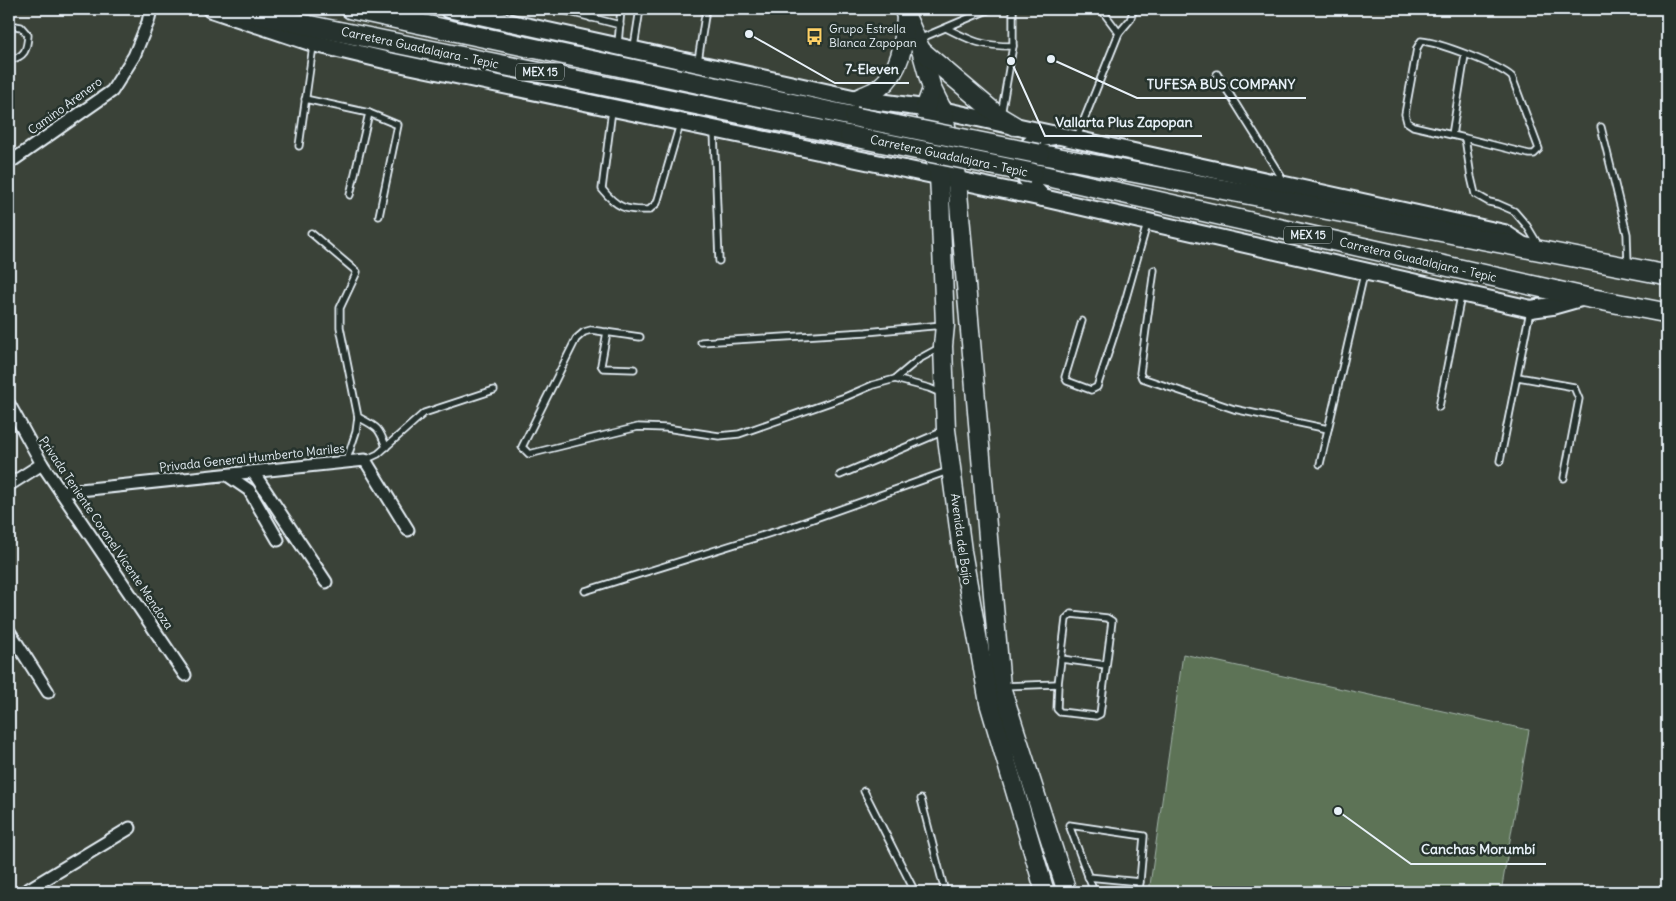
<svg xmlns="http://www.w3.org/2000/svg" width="1676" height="901" font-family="Delius,sans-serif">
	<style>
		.grass { fill: #5d7357; stroke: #a2b2a8 }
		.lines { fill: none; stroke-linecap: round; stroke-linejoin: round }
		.service-casing { stroke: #e8f1f8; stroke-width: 9 }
		.minor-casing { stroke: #e8f1f8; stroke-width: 15 }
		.secondary-casing { stroke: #e8f1f8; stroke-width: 20 }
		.primary-casing { stroke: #e8f1f8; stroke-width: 21 }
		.trunk-casing { stroke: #e8f1f8; stroke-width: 22 }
		.service { stroke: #26332d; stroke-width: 5.5 }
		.minor { stroke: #26332d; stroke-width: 11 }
		.secondary { stroke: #26332d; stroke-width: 16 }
		.primary { stroke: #26332d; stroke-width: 18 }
		.trunk { stroke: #26332d; stroke-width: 19 }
		.trunk-bridge-casing { stroke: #e8f1f8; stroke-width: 22; stroke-linecap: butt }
		.trunk-bridge { stroke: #26332d; stroke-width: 19 }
		.labels { text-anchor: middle; stroke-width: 5; stroke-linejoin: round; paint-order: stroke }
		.shield { fill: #26332d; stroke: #aeb8bb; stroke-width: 1 }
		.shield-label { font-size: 11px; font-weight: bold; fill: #e8f1f8 }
		.poi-label { font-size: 12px; fill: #e8f1f8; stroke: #26332d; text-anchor: start }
		.street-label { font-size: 12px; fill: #e8f1f8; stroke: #26332d }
		.leader { fill: none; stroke: #e8f1f8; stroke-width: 2 }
		.callout-dot { fill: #e8f1f8; stroke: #26332d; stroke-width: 2 }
		.callout-label { font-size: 14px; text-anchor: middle; font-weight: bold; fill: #e8f1f8; stroke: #26332d; stroke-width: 5; stroke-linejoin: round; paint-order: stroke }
	</style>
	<rect width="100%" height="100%" fill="#3a4238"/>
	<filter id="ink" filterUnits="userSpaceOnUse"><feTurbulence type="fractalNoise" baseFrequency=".02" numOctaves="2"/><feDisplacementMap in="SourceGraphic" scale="10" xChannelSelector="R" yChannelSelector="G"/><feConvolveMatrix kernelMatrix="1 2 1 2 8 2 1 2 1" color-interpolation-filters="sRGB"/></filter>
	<g filter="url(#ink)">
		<path class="grass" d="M 1183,654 L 1529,730 L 1501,892 L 1149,892 Z"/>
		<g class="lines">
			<defs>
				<g id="service">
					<path d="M 558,9 L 620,25"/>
					<path d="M 1013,9 L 1013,46"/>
					<path d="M 591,18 L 593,9"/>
					<path d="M 9,25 L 21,27 L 28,35 C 27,50 25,57 9,60"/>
					<path d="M 946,28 C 974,42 981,46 1013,46 L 1001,115"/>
					<path d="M 1119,33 L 1130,20 L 1134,9"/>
					<path d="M 919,39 L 990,9"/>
					<path d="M 618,44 L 621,9"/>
					<path d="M 634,47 L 640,9"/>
					<path d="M 698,61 L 706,9"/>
					<path d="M 1217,74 L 1285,183"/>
					<path d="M 305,99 L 369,113 L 350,195"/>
					<path d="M 612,110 L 602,189 C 616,207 626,211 649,210 L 657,203 L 680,124"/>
					<path d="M 369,113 L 398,125 L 379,216"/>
					<path d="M 1601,127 L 1627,234 L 1628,264"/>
					<path d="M 714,131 L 719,261"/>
					<path d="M 1452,135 L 1465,55"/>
					<path d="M 1077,137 L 1119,33 L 1101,9"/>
					<path d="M 1465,138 L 1529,154 L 1534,154 L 1539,149 L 1512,77 C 1499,65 1438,42 1421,41 L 1417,48 L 1405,114 L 1407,122 L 1413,126 L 1465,138 L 1471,177 L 1475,194 L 1489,202 L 1498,204 L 1514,211 L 1527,226 L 1539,246"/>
					<path d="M 299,146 L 313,46"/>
					<path d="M 311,233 L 357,272 L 340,308 L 340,327 L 358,417 L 356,432 L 346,462"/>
					<path d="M 1154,270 L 1140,373 L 1142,378 L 1234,409 L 1328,429"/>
					<path d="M 1082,321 L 1065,377 L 1067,381 L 1091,390 L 1097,387 L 1124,305 L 1147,224"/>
					<path d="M 607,332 L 601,365 L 603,368 L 634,369"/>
					<path d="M 640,337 L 591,330 L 584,332 L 576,339 L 522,447 L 529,454 L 638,427 L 666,428 L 719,436 L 739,434 L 845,397 L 873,385 L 895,379 L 919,359 L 941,347"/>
					<path d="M 701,342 L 866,332 L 943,325"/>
					<path d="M 1518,377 L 1574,387 L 1579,399 L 1564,478"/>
					<path d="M 895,379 L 929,388 L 943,394"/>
					<path d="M 1439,407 L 1461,296"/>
					<path d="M 358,417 C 377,427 379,427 386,447"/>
					<path d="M 365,460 L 378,454 L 424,413 L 494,390"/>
					<path d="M 1500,461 L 1530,311"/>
					<path d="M 1320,464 L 1364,274"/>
					<path d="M 840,475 L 944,431"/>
					<path d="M 585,591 L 793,526 L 948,471"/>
					<path d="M 1071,614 L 1107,618 L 1112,621 L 1100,714 L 1096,716 L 1060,712 L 1057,709 L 1058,684 L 1066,619 Z"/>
					<path d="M 1061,659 L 1106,665"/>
					<path d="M 1003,686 L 1058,684"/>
					<path d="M 864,791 L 915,892"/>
					<path d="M 921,799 L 945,892"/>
					<path d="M 1088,877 L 1140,882"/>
					<path d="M 1094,892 L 1069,825 L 1144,836 L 1139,892"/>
				</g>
				<g id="minor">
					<path d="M 9,163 L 112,91 L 134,56 L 148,22 L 151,9"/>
					<path d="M 9,404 L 42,464 L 185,675"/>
					<path d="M 253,472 L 326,582"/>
					<path d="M 227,475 L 249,490 L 278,540"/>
					<path d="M 9,485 L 42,464"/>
					<path d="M 61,492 L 365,460 L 408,530"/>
					<path d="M 9,631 L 48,692"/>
					<path d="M 24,892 L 130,828"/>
				</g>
				<g id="secondary">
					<path d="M 211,9 L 313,43 L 389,61 L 1043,198 L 1531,309 L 1552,306 L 1584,297"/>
					<path d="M 448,9 L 857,99 L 946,111 L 1504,233 L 1525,247"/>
					<path d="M 1043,198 C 1037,191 1029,184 1025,176 C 1018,163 1024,144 1039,139 C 1044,137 1050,137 1055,136"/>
				</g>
				<g id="primary">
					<path d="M 903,9 L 921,50 L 932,89 L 943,111 L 957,181 L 1001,687 L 1067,892"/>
					<path d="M 921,50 L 1000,117 L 1015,126"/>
					<path d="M 932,89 L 925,108 L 939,176 L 940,196 L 945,325 L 943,346 L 946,430 L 962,551 L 989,703 L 1045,892"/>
					<path d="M 857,99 C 864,95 873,93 879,88 C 901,71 904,44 906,17"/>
				</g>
				<g id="trunk">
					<path d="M 229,9 L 850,136"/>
					<path d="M 351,9 L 855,117"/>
					<path d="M 1039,154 L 1667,275"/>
					<path d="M 1032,173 L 1584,297 L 1667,313"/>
				</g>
			</defs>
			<use href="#service" class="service-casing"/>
			<use href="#minor" class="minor-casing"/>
			<use href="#secondary" class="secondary-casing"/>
			<use href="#primary" class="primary-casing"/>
			<use href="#trunk" class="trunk-casing"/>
			<use href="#service" class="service"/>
			<use href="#minor" class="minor"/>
			<use href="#secondary" class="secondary"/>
			<use href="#primary" class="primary"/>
			<use href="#trunk" class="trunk"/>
			<defs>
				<g id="trunk-bridge">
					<path d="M 855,117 L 1039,154"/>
					<path d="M 850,136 L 1032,173"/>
				</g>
			</defs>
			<use href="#trunk-bridge" class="trunk-bridge-casing"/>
			<use href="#trunk-bridge" class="trunk-bridge"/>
		</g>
	</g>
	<defs>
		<symbol id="bus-bare" viewBox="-9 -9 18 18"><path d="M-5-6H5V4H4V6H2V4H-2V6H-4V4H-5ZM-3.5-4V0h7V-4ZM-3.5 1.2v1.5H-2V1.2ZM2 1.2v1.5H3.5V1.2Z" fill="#ffd166" stroke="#26332d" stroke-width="2.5" paint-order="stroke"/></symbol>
	</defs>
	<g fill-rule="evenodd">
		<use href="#bus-bare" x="802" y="24" width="25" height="25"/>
	</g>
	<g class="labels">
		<g class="shield">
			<rect x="516" y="63.5" width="48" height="17" rx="4"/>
			<rect x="1284" y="226.5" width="48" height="17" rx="4"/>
		</g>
		<g class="shield-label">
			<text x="540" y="76">MEX 15</text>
			<text x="1308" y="239">MEX 15</text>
		</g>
		<g class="poi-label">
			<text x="829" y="33">Grupo Estrella<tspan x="829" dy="14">Blanca Zapopan</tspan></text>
		</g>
		<g class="street-label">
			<text transform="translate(420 48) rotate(12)" y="4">Carretera Guadalajara - Tepic</text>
			<text transform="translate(65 106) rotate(-36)" y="4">Camino Arenero</text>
			<text transform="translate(949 156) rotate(12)" y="4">Carretera Guadalajara - Tepic</text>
			<text transform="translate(1418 260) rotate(13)" y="4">Carretera Guadalajara - Tepic</text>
			<text transform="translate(252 458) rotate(-6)" y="4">Privada General Humberto Mariles</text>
			<text transform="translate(106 533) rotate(56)" y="4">Privada Teniente Coronel Vicente Mendoza</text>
			<text transform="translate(961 539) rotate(82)" y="4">Avenida del Bajío</text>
		</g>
	</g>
	<path class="leader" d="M749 34L835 83H909M1051 59L1137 98H1306M1011 61L1045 136H1202M1338 811L1411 864H1546"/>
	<g class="callout-dot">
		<circle cx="749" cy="34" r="5"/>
		<circle cx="1051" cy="59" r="5"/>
		<circle cx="1011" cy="61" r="5"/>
		<circle cx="1338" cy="811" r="5"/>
	</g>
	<g class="callout-label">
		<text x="872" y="74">7-Eleven</text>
		<text x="1221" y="89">TUFESA BUS COMPANY</text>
		<text x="1124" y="127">Vallarta Plus Zapopan</text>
		<text x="1478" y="854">Canchas Morumbí</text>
	</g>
	<rect width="1676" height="901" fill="none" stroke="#26332d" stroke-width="30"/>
	<rect x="15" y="15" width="1646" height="871" fill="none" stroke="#e8f1f8" stroke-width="2" filter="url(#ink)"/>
</svg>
